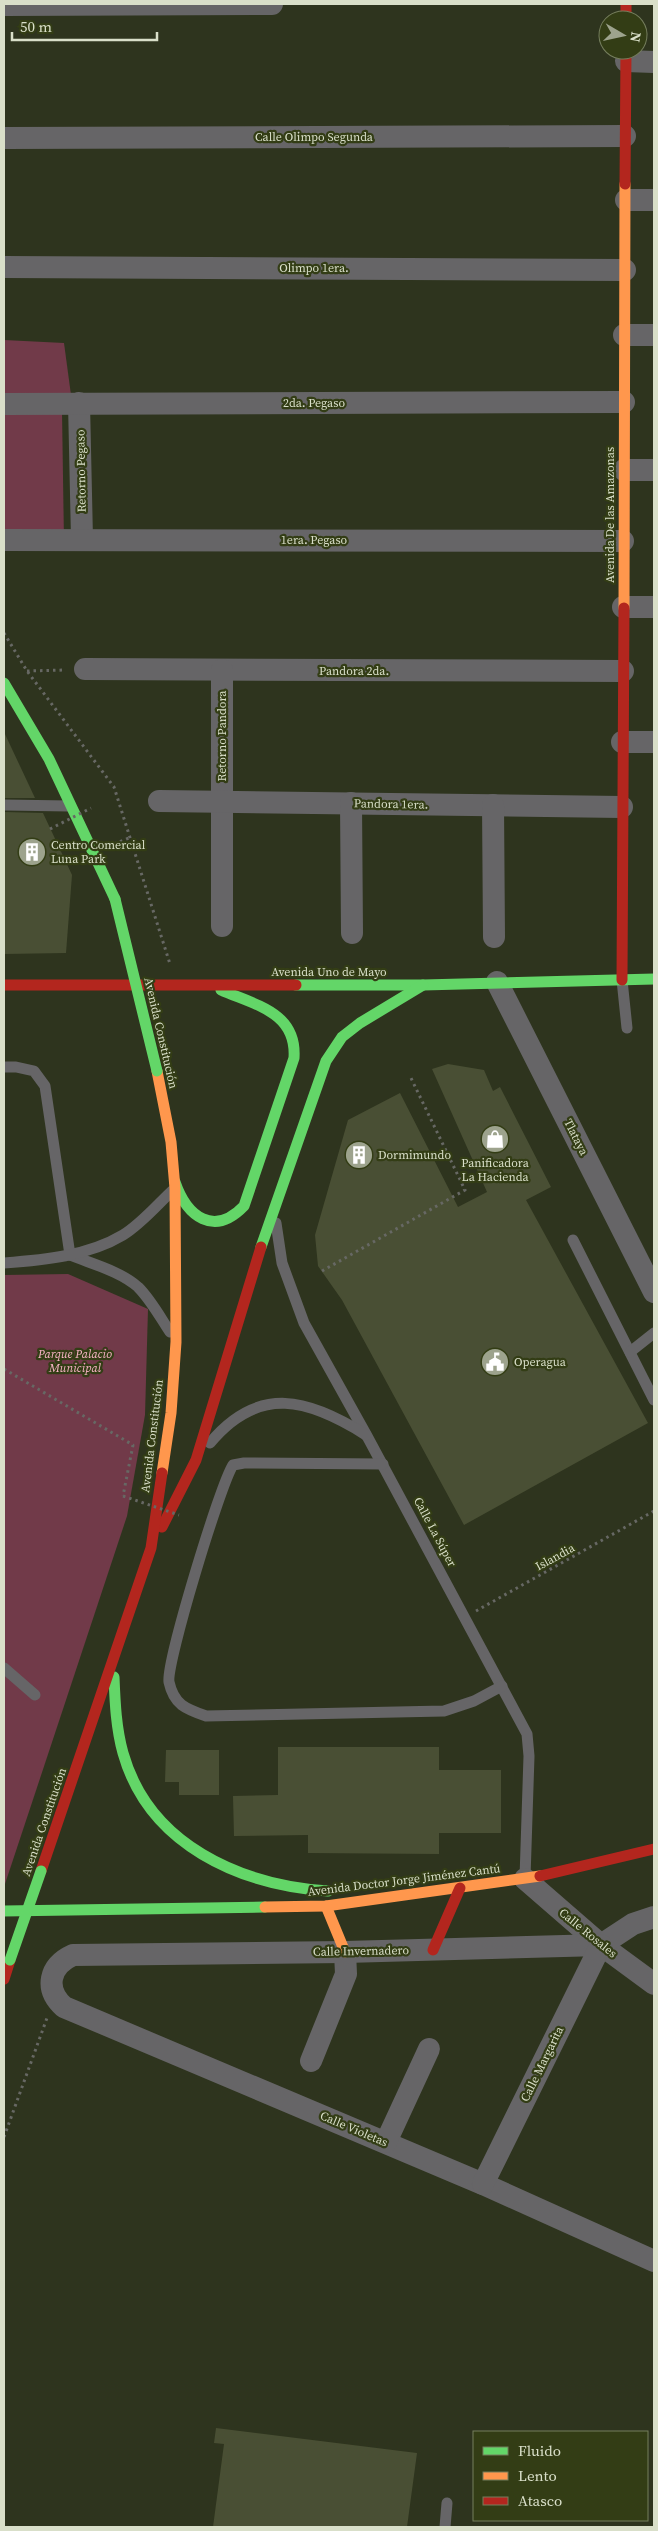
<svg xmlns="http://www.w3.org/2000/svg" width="658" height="2531" font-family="'Source Serif 4',serif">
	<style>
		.green { fill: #713a49 }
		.building { fill: #494f34 }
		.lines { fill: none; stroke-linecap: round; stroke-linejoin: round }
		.path { stroke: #676864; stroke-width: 3; stroke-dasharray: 2.5 4; stroke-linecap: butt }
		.lane { stroke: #666567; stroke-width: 11 }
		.street { stroke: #666567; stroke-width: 22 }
		.fast { stroke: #63d668; stroke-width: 11 }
		.slow { stroke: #ff974d; stroke-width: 11 }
		.jam { stroke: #b3261e; stroke-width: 11 }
		.path-bridge { stroke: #676864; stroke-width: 3; stroke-dasharray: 2.5 4; stroke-linecap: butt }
		.fast-bridge { stroke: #63d668; stroke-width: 11 }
		.labels { text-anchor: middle; stroke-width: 4.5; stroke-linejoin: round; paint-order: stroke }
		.street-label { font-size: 12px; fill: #d9dfc9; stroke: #333d15 }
		.poi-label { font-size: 12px; fill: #d9dfc9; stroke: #333d15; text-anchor: start }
		.park-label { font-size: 12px; font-style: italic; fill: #f9b4c7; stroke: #333d15 }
	</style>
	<rect width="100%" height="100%" fill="#2e341e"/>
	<g class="green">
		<path d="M 4,340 L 64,343 L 71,395 L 4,395 Z"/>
		<path d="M 62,411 L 64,542 L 4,542 L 4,414 Z"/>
		<path d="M 68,1274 L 148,1309 L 145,1415 L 127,1516 L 4,1887 L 4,1275 Z"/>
	</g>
	<g class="building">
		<path d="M 4,732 L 35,798 L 4,798 Z"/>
		<path d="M 4,812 L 43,813 L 72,875 L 66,953 L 4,954 Z"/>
		<path d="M 448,1064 L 484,1070 L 493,1091 L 500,1087 L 551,1187 L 526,1200 L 648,1423 L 464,1525 L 342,1300 L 318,1266 L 315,1235 L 348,1120 L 400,1093 L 458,1207 L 487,1192 L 432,1069 Z"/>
		<path d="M 278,1747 L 439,1747 L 439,1770 L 501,1770 L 501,1833 L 439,1833 L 439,1854 L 308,1853 L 308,1835 L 234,1836 L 233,1796 L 278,1795 Z"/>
		<path d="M 166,1750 L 219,1750 L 219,1795 L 179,1795 L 179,1782 L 165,1782 Z"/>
		<path d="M 216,2428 L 417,2453 L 407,2527 L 213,2527 L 224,2444 L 214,2443 Z"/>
	</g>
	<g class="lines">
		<g class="path">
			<path d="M 4,633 L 27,671 L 114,787 L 170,964"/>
			<path d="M 27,671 L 66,670"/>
			<path d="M 114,844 L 129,838"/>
			<path d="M 322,1271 L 465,1190 L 410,1076"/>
			<path d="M 4,1369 L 133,1445 L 123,1496"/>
			<path d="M 476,1611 L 654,1511"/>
			<path d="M 4,2137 L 47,2018"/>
		</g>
		<g class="lane">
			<path d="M 4,805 L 69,806"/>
			<path d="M 622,980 L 627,1028"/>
			<path d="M 4,1067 L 16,1067 L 34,1071 L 45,1086 L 70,1255"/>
			<path d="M 276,1223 L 282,1263 L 304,1323 L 367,1436 L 527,1734 L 529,1756 L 525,1878"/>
			<path d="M 573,1240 L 654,1400"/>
			<path d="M 70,1255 C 92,1264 120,1271 138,1287 C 151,1300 160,1317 170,1332"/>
			<path d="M 4,1263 C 44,1260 88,1256 123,1235 C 141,1224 157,1205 172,1191"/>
			<path d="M 630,1352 L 654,1333"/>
			<path d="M 210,1443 C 259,1384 309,1399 366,1435"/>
			<path d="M 383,1464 L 244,1463 L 233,1465 C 220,1485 166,1663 169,1682 C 174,1705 186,1709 206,1716 L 444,1711 L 474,1701 L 502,1686"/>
			<path d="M 4,1668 L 35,1695"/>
			<path d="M 445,2527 L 447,2503"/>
		</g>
		<g class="street">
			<path d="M 4,5 L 272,4"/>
			<path d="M 626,61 L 654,62"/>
			<path d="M 4,138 L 625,136"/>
			<path d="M 626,200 L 654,200"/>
			<path d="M 4,267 L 625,270"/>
			<path d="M 624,335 L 654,335"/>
			<path d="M 79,403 L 82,539"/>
			<path d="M 4,404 L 624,402"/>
			<path d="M 624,470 L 654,470"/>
			<path d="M 4,540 L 623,541"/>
			<path d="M 623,607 L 654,607"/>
			<path d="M 85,669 L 623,671"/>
			<path d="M 222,670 L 222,926"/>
			<path d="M 622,742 L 654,742"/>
			<path d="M 159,801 L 622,807"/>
			<path d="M 351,803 L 352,933"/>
			<path d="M 493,805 L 494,937"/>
			<path d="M 497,982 L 654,1292"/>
			<path d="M 525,1879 L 601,1945 L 654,1984"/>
			<path d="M 654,1917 L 633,1924 L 601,1945 L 345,1952 L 73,1955 C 49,1966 44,1989 64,2007 L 483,2184 L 654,2261"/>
			<path d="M 311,2061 L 346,1974 L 345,1952"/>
			<path d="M 386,2142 L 429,2049"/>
			<path d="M 483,2184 L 601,1945"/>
		</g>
		<g class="fast">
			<path d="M 4,683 L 49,759 L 115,899"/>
			<path d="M 296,985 L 423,985 L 654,979"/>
			<path d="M 175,1182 C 187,1217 214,1237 244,1206 L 294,1058 C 297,1012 255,1005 221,990"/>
			<path d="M 261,1247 L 326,1061 L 342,1037 L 360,1023 L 423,985"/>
			<path d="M 114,1677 C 115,1702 116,1728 123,1753 C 149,1845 240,1885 328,1891"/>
			<path d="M 4,1911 L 265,1907"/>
		</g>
		<g class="slow">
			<path d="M 624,608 L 625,184"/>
			<path d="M 157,1071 L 171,1142 L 175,1188 L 176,1342 L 171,1413 L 162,1473"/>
			<path d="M 326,1906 L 345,1952"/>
			<path d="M 265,1907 L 326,1906 L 540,1876"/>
		</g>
		<g class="jam">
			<path d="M 626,4 L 626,20"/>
			<path d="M 625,184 L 626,50"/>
			<path d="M 622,980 L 624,608"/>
			<path d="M 4,985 L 296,985"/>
			<path d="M 162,1527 L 196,1460 L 261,1247"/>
			<path d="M 41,1871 L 151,1548 L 162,1473"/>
			<path d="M 540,1876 L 654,1849"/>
			<path d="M 433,1950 L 460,1888"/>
			<path d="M 4,1979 L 10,1960"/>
		</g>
		<g class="path-bridge">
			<path d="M 50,829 L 91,808"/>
			<path d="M 123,1496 L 179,1515"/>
		</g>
		<g class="fast-bridge">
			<path d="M 115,899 L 157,1071"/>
			<path d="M 10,1960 L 41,1871"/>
		</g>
	</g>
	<defs>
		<symbol id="building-disc" viewBox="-11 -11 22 22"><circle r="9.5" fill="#9da38d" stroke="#333d15"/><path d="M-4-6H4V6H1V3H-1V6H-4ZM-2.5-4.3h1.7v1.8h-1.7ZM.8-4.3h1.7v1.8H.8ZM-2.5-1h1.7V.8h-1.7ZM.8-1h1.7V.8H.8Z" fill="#fff"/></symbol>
		<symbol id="shop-disc" viewBox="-11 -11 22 22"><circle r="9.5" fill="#9da38d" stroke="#333d15"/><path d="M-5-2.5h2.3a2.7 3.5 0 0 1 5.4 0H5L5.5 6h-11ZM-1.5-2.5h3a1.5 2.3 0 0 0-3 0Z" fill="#fff"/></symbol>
		<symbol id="civic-disc" viewBox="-11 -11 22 22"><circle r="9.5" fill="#9da38d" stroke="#333d15"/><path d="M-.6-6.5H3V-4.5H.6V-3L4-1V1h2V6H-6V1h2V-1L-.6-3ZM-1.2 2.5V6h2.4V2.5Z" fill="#fff"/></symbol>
	</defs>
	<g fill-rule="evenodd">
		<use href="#building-disc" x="16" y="836" width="32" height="32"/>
		<use href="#shop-disc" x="479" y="1123" width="32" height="32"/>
		<use href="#building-disc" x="343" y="1139" width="32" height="32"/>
		<use href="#civic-disc" x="479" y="1346" width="32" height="32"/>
	</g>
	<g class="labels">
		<g class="street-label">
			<text x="314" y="141">Calle Olimpo Segunda</text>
			<text x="314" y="272">Olimpo 1era.</text>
			<text x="314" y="407">2da. Pegaso</text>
			<text transform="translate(81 471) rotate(-91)" y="4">Retorno Pegaso</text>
			<text transform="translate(610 515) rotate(-90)" y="4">Avenida De las Amazonas</text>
			<text x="314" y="544">1era. Pegaso</text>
			<text x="354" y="675">Pandora 2da.</text>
			<text transform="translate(222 736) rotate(-90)" y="4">Retorno Pandora</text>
			<text transform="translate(391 804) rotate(1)" y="4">Pandora 1era.</text>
			<text x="329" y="976">Avenida Uno de Mayo</text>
			<text transform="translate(161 1033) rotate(77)" y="4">Avenida Constitución</text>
			<text transform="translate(576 1137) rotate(63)" y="4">Tlataya</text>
			<text transform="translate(152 1436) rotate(-83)" y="4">Avenida Constitución</text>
			<text transform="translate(435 1532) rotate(62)" y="4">Calle La Súper</text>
			<text transform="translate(555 1557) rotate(-29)" y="4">Islandia</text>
			<text transform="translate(44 1822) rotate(-71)" y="4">Avenida Constitución</text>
			<text transform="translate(404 1880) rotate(-7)" y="4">Avenida Doctor Jorge Jiménez Cantú</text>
			<text transform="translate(588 1933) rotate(39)" y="4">Calle Rosales</text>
			<text transform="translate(361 1951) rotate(-1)" y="4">Calle Invernadero</text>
			<text transform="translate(542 2064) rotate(-64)" y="4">Calle Margarita</text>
			<text transform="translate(354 2129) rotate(23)" y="4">Calle Violetas</text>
		</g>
		<g class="poi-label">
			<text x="51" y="849">Centro Comercial<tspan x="51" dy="14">Luna Park</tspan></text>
			<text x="378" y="1159">Dormimundo</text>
			<text x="495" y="1167" text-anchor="middle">Panificadora<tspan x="495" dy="14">La Hacienda</tspan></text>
			<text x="514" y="1366">Operagua</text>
		</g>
		<g class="park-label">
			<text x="75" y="1358">Parque Palacio<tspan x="75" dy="14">Municipal</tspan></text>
		</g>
	</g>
	<rect width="658" height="2531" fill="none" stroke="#d9dfc9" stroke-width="10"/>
	<rect x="473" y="2431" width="175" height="90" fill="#333d15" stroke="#757e5d"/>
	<rect x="483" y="2447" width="25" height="8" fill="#63d668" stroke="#757e5d"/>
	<text x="518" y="2456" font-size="15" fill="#d9dfc9">Fluido</text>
	<rect x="483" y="2472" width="25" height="8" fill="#ff974d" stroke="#757e5d"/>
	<text x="518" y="2481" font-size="15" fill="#d9dfc9">Lento</text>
	<rect x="483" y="2497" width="25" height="8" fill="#b3261e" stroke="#757e5d"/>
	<text x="518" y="2506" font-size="15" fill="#d9dfc9">Atasco</text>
	<g transform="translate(623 35) rotate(99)"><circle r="24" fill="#333d15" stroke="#757e5d"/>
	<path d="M0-4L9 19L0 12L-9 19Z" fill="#9da38d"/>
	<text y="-8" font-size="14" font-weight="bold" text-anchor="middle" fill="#d9dfc9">N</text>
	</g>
	<path d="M12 32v8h145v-8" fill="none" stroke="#d9dfc9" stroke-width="2.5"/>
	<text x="20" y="32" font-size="15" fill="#d9dfc9" stroke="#333d15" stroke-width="4" paint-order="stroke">50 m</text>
</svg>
